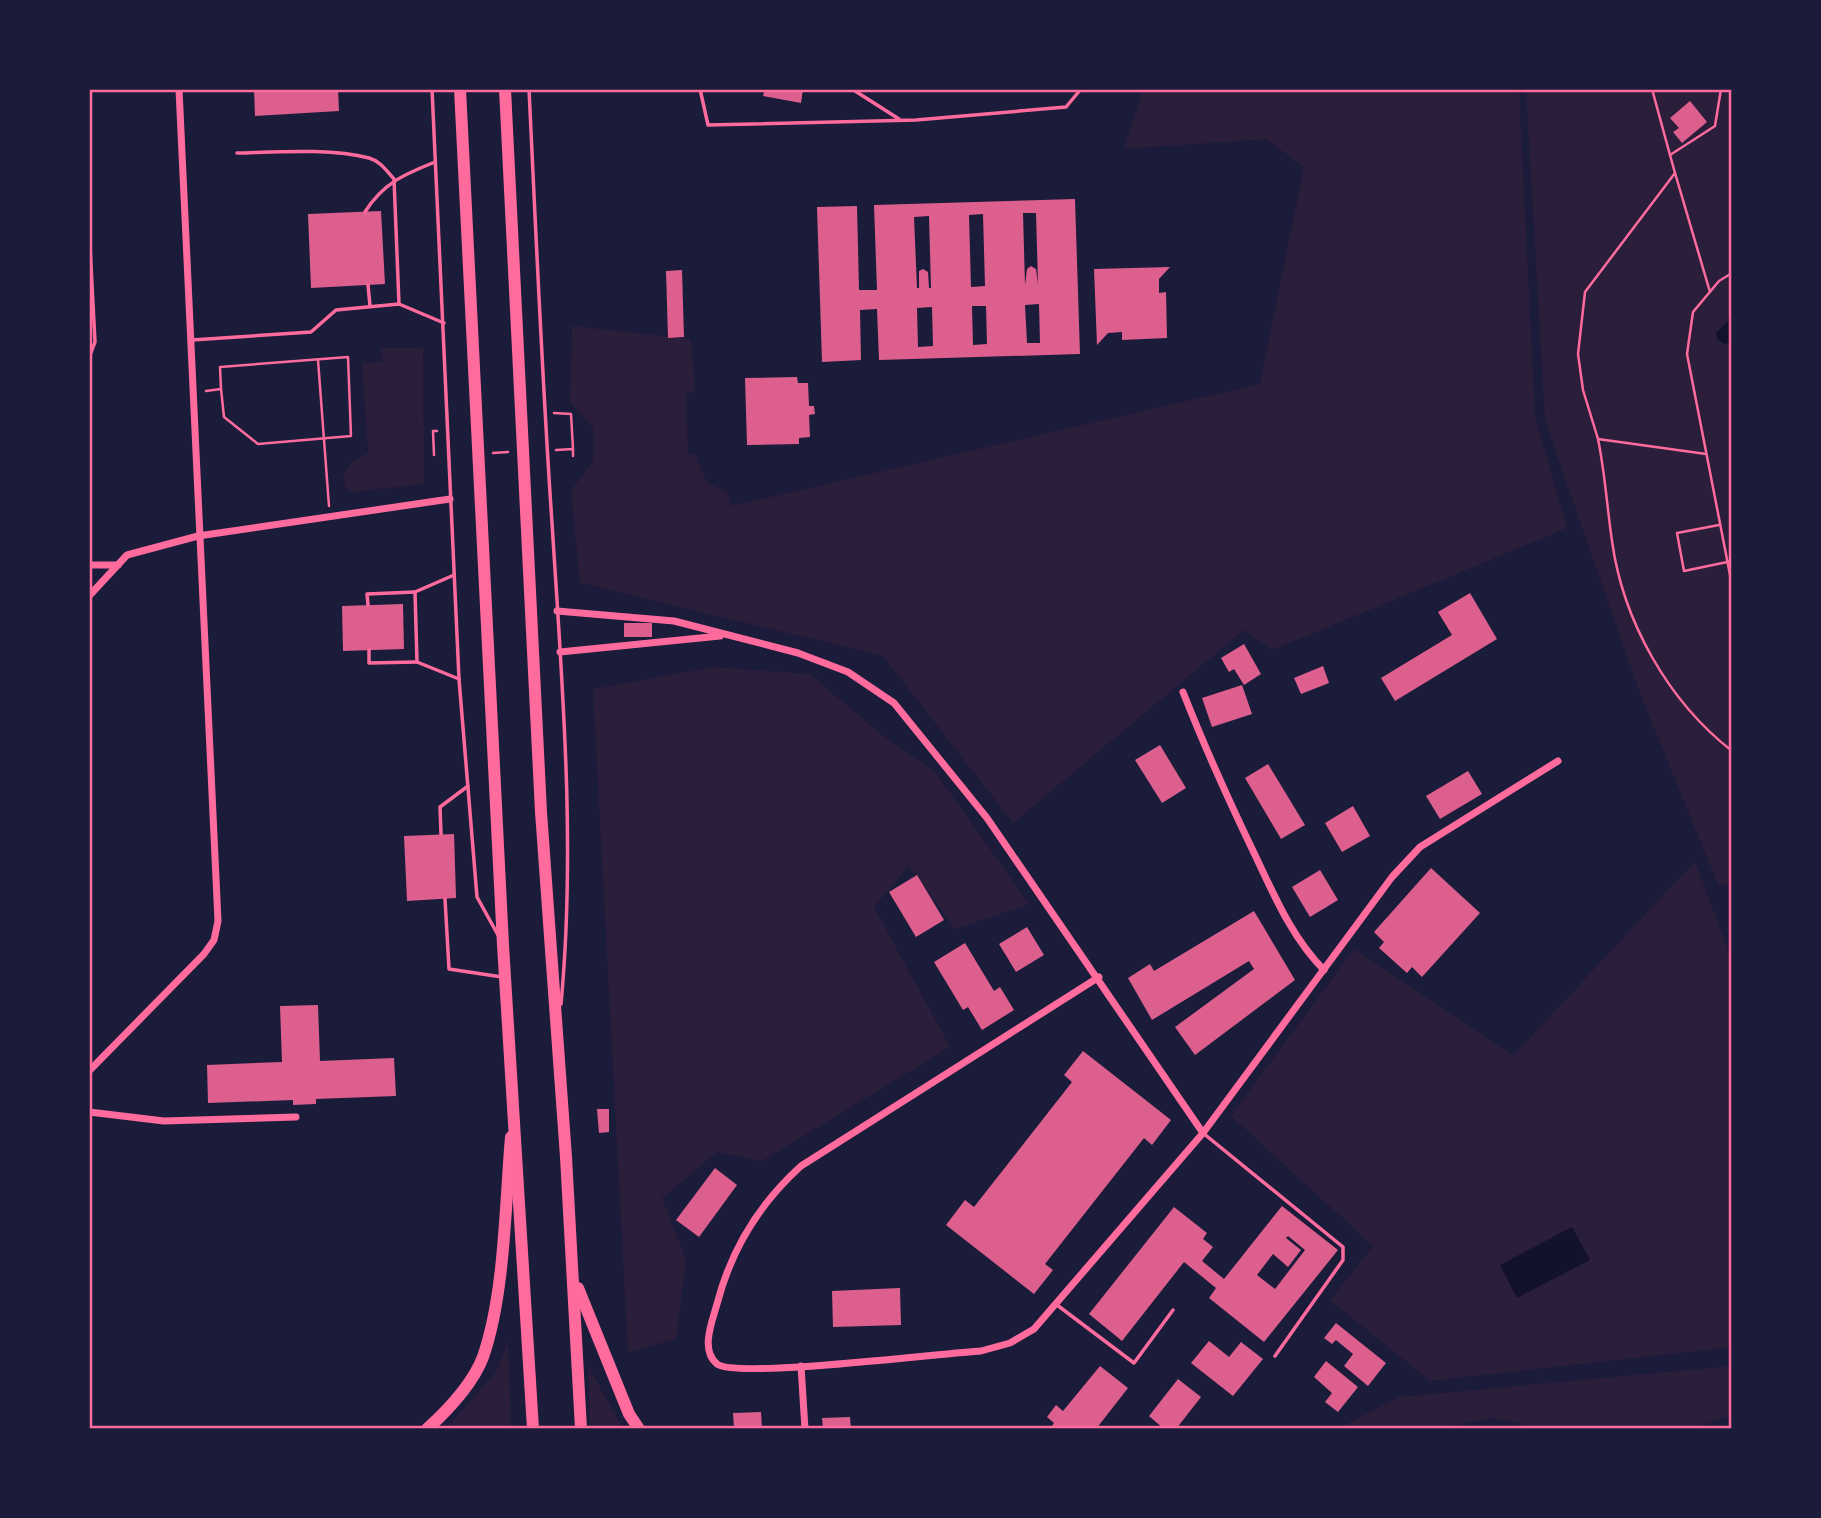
<svg xmlns="http://www.w3.org/2000/svg" width="1821" height="1518" font-family="'Open Sans',sans-serif">
	<style>
		.green { fill: #2a1e3b }
		.water { fill: #12122b }
		.building { fill: #dd5f8e; fill-rule: evenodd }
		.lines { fill: none; stroke-linecap: round; stroke-linejoin: round }
		.path { stroke: #ff6b9d; stroke-width: 2.5 }
		.service { stroke: #ff6b9d; stroke-width: 3.5 }
		.minor { stroke: #ff6b9d; stroke-width: 7 }
		.trunk { stroke: #ff6b9d; stroke-width: 12 }
		.neatline { fill: none; stroke: #ff6b9d; stroke-width: 2.5 }
	</style>
	<rect width="100%" height="100%" fill="#1b1b3a"/>
	<g class="green">
		<path d="M 1143,89 L 1519,89 L 1535,416 L 1567,528 L 1273,650 L 1244,630 L 1013,823 L 883,656 L 580,583 L 571,490 L 593,462 L 593,427 L 570,403 L 572,326 L 691,339 L 695,391 L 686,393 L 688,455 L 695,453 L 707,483 L 727,492 L 732,506 L 1260,384 L 1304,167 L 1266,139 L 1124,149 Z"/>
		<path d="M 1526,89 L 1732,89 L 1732,882 L 1719,887 L 1640,693 L 1545,421 Z"/>
		<path d="M 381,348 L 423,348 L 424,484 L 353,492 L 345,487 L 343,474 L 353,461 L 368,453 L 362,363 L 382,362 Z"/>
		<path d="M 713,667 L 810,674 L 882,735 L 936,773 L 1029,904 L 955,929 L 909,866 L 874,907 L 950,1047 L 762,1161 L 717,1152 L 662,1198 L 686,1260 L 676,1339 L 628,1352 L 593,689 Z"/>
		<path d="M 1695,861 L 1732,960 L 1732,1347 L 1430,1381 L 1330,1300 L 1373,1246 L 1231,1116 L 1354,949 L 1513,1056 Z"/>
		<path d="M 508,1342 L 511,1429 L 446,1429 L 496,1372 Z"/>
		<path d="M 588,1366 L 623,1429 L 590,1429 Z"/>
		<path d="M 1732,1366 L 1732,1415 L 1692,1429 L 1529,1429 L 1518,1423 L 1491,1418 L 1439,1429 L 1337,1429 L 1399,1397 Z"/>
	</g>
	<g class="water">
		<path d="M 1732,303 L 1732,342 L 1725,344 L 1718,340 L 1716,333 L 1727,322 Z"/>
		<path d="M 1572,1227 L 1590,1260 L 1517,1298 L 1500,1265 Z"/>
	</g>
	<g class="building">
		<path d="M 254,89 L 338,89 L 339,111 L 255,116 Z"/>
		<path d="M 765,89 L 803,89 L 801,103 L 763,96 Z"/>
		<path d="M 1690,101 L 1707,122 L 1682,143 L 1673,132 L 1679,128 L 1670,118 Z"/>
		<path d="M 1075,199 L 1080,354 L 879,360 L 877,309 L 860,310 L 861,360 L 822,362 L 817,207 L 857,206 L 859,290 L 877,290 L 874,205 ZM 1023,213 L 1036,213 L 1038,284 L 1036,269 L 1031,266 L 1027,269 L 1025,285 ZM 983,214 L 985,286 L 971,287 L 969,215 ZM 929,216 L 931,288 L 929,288 L 928,272 L 923,269 L 919,271 L 919,288 L 917,288 L 914,217 ZM 1039,304 L 1040,343 L 1027,343 L 1025,305 ZM 972,306 L 986,306 L 987,344 L 973,345 ZM 932,307 L 933,346 L 918,347 L 917,308 Z"/>
		<path d="M 381,211 L 385,284 L 311,288 L 308,214 Z"/>
		<path d="M 1170,267 L 1159,279 L 1159,293 L 1166,292 L 1167,338 L 1122,340 L 1122,332 L 1108,333 L 1097,345 L 1094,269 Z"/>
		<path d="M 682,270 L 684,337 L 668,338 L 666,271 Z"/>
		<path d="M 797,377 L 798,383 L 808,383 L 809,406 L 814,406 L 815,414 L 809,415 L 810,437 L 799,438 L 799,444 L 747,445 L 745,378 Z"/>
		<path d="M 1470,593 L 1497,639 L 1395,701 L 1381,678 L 1452,635 L 1438,612 Z"/>
		<path d="M 403,604 L 404,649 L 343,651 L 342,606 Z"/>
		<rect x="624" y="623" width="28" height="14"/>
		<path d="M 1244,644 L 1261,674 L 1244,685 L 1234,669 L 1229,672 L 1221,658 Z"/>
		<path d="M 1323,666 L 1329,683 L 1301,694 L 1294,678 Z"/>
		<path d="M 1242,685 L 1252,714 L 1212,727 L 1202,698 Z"/>
		<path d="M 1160,745 L 1186,788 L 1162,803 L 1135,760 Z"/>
		<path d="M 1268,764 L 1305,825 L 1281,839 L 1245,778 Z"/>
		<path d="M 1468,771 L 1482,794 L 1440,819 L 1426,796 Z"/>
		<path d="M 1353,806 L 1370,836 L 1342,852 L 1325,823 Z"/>
		<path d="M 454,834 L 456,898 L 407,901 L 404,836 Z"/>
		<path d="M 1431,868 L 1480,913 L 1422,977 L 1412,967 L 1407,973 L 1379,948 L 1384,942 L 1374,932 Z"/>
		<path d="M 1320,870 L 1338,900 L 1310,917 L 1292,887 Z"/>
		<path d="M 917,875 L 944,920 L 916,937 L 889,892 Z"/>
		<path d="M 1254,911 L 1295,980 L 1195,1055 L 1175,1027 L 1254,969 L 1249,961 L 1152,1020 L 1128,978 L 1150,964 L 1154,971 Z"/>
		<path d="M 1027,927 L 1044,955 L 1016,972 L 999,944 Z"/>
		<path d="M 965,943 L 994,991 L 1000,987 L 1014,1010 L 982,1030 L 968,1007 L 963,1010 L 934,962 Z"/>
		<path d="M 318,1005 L 320,1061 L 394,1058 L 396,1096 L 316,1099 L 316,1104 L 293,1105 L 293,1100 L 208,1103 L 207,1065 L 282,1062 L 280,1006 Z"/>
		<path d="M 1083,1051 L 1171,1120 L 1152,1145 L 1144,1138 L 1045,1264 L 1053,1270 L 1034,1294 L 946,1225 L 965,1200 L 974,1207 L 1072,1082 L 1064,1075 Z"/>
		<path d="M 597,1109 L 609,1109 L 609,1132 L 599,1133 Z"/>
		<path d="M 715,1168 L 737,1185 L 699,1237 L 676,1220 Z"/>
		<path d="M 1282,1206 L 1338,1250 L 1264,1342 L 1209,1298 L 1216,1288 L 1184,1262 L 1122,1341 L 1089,1314 L 1174,1207 L 1207,1233 L 1203,1239 L 1213,1247 L 1202,1261 L 1224,1279 ZM 1288,1236 L 1305,1250 L 1275,1289 L 1257,1275 L 1273,1254 L 1288,1267 L 1301,1250 L 1286,1238 Z"/>
		<path d="M 900,1288 L 901,1325 L 833,1327 L 832,1291 Z"/>
		<path d="M 1336,1323 L 1386,1363 L 1368,1386 L 1344,1366 L 1353,1354 L 1336,1340 L 1332,1344 L 1324,1338 Z"/>
		<path d="M 1209,1341 L 1229,1357 L 1241,1342 L 1263,1359 L 1233,1396 L 1191,1363 Z"/>
		<path d="M 1326,1361 L 1358,1387 L 1338,1412 L 1325,1402 L 1332,1393 L 1314,1377 Z"/>
		<path d="M 1100,1366 L 1128,1388 L 1096,1429 L 1050,1429 L 1054,1423 L 1047,1417 L 1056,1405 L 1063,1411 Z"/>
		<path d="M 1178,1379 L 1201,1397 L 1176,1429 L 1164,1429 L 1149,1416 Z"/>
		<path d="M 761,1412 L 762,1429 L 734,1429 L 733,1413 Z"/>
		<path d="M 850,1417 L 851,1429 L 823,1429 L 822,1418 Z"/>
	</g>
	<g class="lines">
		<g class="path">
			<path d="M 1652,89 L 1670,155"/>
			<path d="M 1675,173 L 1670,155 L 1715,126 L 1721,89"/>
			<path d="M 1732,273 L 1719,281 L 1693,312 L 1687,354 L 1732,585"/>
			<path d="M 318,360 L 329,506"/>
			<path d="M 206,391 L 221,389 L 220,367 L 348,357 L 351,436 L 258,444 L 224,417 L 221,389"/>
			<path d="M 554,413 L 571,414 L 573,449"/>
			<path d="M 1598,439 L 1583,390 L 1578,354 L 1585,292 L 1675,173 L 1710,292"/>
			<path d="M 556,450 L 573,449 L 573,456"/>
			<path d="M 493,453 L 508,452"/>
			<path d="M 1706,454 L 1598,439 C 1605,473 1607,507 1612,541 C 1623,621 1668,701 1732,751"/>
			<path d="M 434,455 L 433,431 L 437,431"/>
			<path d="M 1719,525 L 1677,533 L 1684,571 L 1732,561"/>
		</g>
		<g class="service">
			<path d="M 432,89 L 459,679 L 477,897 L 498,935"/>
			<path d="M 529,89 C 536,234 542,378 552,523 C 562,682 576,844 561,1004"/>
			<path d="M 700,89 L 708,125 L 916,120 L 1066,107 L 1081,89"/>
			<path d="M 852,89 L 899,119"/>
			<path d="M 237,153 C 276,152 331,148 369,158 C 380,161 386,170 394,179 L 399,304"/>
			<path d="M 365,212 C 383,183 405,174 435,162"/>
			<path d="M 89,227 L 95,342 L 89,358"/>
			<path d="M 368,285 L 370,306"/>
			<path d="M 192,340 L 311,332 L 336,310 L 399,304 L 444,323"/>
			<path d="M 454,575 L 415,592 L 417,662 L 459,679"/>
			<path d="M 368,605 L 367,594 L 415,592"/>
			<path d="M 369,650 L 369,663 L 417,662"/>
			<path d="M 441,834 L 440,807 L 468,786"/>
			<path d="M 445,899 L 449,969 L 502,977"/>
			<path d="M 1203,1133 L 1343,1247 L 1343,1260 L 1275,1356"/>
			<path d="M 1057,1305 L 1134,1363 L 1173,1310"/>
		</g>
		<g class="minor">
			<path d="M 89,565 L 118,565"/>
			<path d="M 89,596 L 127,555 L 198,536 L 450,499"/>
			<path d="M 557,611 L 674,621 L 798,653 L 848,672 L 894,703 L 987,818 L 1203,1133"/>
			<path d="M 560,652 L 720,636"/>
			<path d="M 1183,692 C 1205,748 1229,801 1255,855 C 1274,895 1292,938 1324,970"/>
			<path d="M 1099,977 L 801,1166 C 759,1204 731,1250 717,1304 C 712,1322 700,1350 717,1364 C 736,1379 943,1353 981,1351 L 1010,1343 L 1034,1329 L 1203,1133 L 1392,877 L 1420,847 L 1558,761"/>
			<path d="M 89,1071 L 204,954 L 214,940 L 218,921 L 179,89"/>
			<path d="M 89,1112 L 164,1121 L 296,1117"/>
			<path d="M 801,1366 L 805,1429"/>
		</g>
		<g class="trunk">
			<path d="M 460,89 L 503,945 L 533,1429"/>
			<path d="M 505,89 L 541,812 L 566,1157 L 581,1429"/>
			<path d="M 578,1288 L 629,1414 L 639,1429"/>
			<path d="M 427,1429 C 448,1410 473,1383 483,1357 C 505,1294 505,1205 511,1137"/>
		</g>
	</g>
	<rect width="1821" height="1518" fill="none" stroke="#1b1b3a" stroke-width="182"/>
	<rect x="91" y="91" width="1639" height="1336" class="neatline"/>
</svg>
